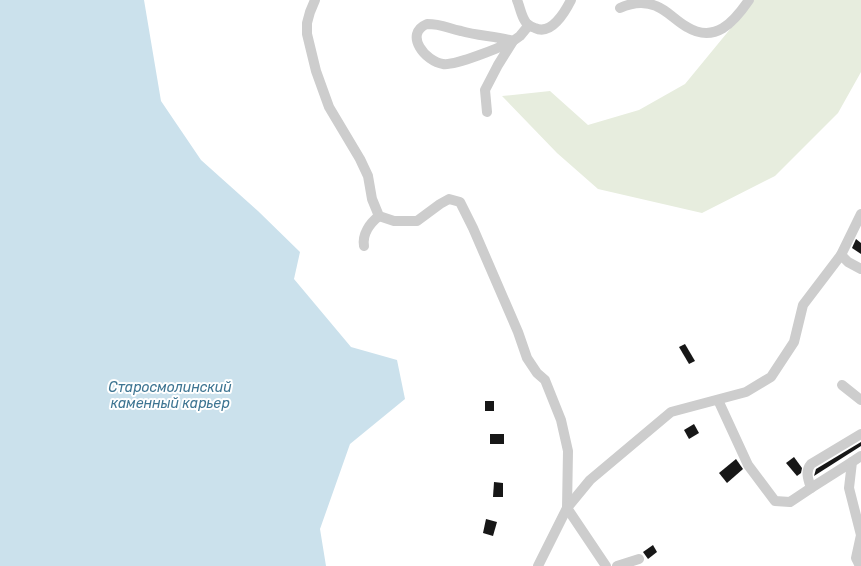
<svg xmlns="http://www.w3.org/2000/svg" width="861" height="566" font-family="Rubik,sans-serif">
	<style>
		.green { fill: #e7edde }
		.water { fill: #cbe1ec }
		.building { fill: #171717 }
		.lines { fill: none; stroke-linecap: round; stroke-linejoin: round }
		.minor { stroke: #cdcdcd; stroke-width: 10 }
		.labels { text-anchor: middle; stroke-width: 4; stroke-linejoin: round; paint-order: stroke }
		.water-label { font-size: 14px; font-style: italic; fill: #3e7592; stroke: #fff }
	</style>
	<rect width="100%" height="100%" fill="#fff"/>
	<path class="green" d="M 754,0 L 861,0 L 861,72 L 838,113 L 775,176 L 702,213 L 598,189 L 557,153 L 502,96 L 550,91 L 588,125 L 639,110 L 685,84 Z"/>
	<path class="water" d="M 0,0 L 144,0 L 161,101 L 201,160 L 258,211 L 300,252 L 294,279 L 351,347 L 397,360 L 405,399 L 350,444 L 320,529 L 326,566 L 0,566 Z"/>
	<g class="building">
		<path d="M 856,239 L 861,243 L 861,254 L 852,248 Z"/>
		<path d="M 685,344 L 695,361 L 689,364 L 679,347 Z"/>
		<rect x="485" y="401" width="9" height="10"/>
		<path d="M 694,424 L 699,433 L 689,439 L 684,430 Z"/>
		<rect x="490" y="434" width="14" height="10"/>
		<path d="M 861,442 L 861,446 L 814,476 L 816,469 Z"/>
		<path d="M 794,457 L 802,468 L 801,473 L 797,476 L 786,463 Z"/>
		<path d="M 736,459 L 743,469 L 727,483 L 719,473 Z"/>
		<path d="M 494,482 L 503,483 L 503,497 L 493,497 Z"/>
		<path d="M 486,519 L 497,522 L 493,536 L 483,533 Z"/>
		<path d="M 653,545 L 657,552 L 648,559 L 643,552 Z"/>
	</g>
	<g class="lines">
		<g class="minor">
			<path d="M 315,0 L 310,12 L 307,23 L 307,34 L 316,71 L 329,107 L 360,159 L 368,176 L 372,199 L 379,216 L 394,221 L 417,221 L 440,204 L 449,199 L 460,202 L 473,228 L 518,332 L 527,358 L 537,373 L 545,380 L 561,420 L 568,451 L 567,508 L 606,566"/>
			<path d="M 517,0 C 520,7 521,15 525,21 C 527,25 531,27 535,28 C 551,36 565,12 571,0"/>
			<path d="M 620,8 C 631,3 644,1 656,6 C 667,10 676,21 687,27 C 715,44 734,22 749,0"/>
			<path d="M 427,24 C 442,24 447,28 461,31 C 478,36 496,36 513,41 C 501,47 455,66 443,64 C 426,62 403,34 427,24 Z"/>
			<path d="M 487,112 L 485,90 L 498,65 L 513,41 L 520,36 L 529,25"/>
			<path d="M 364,246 C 362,234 370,223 379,216"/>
			<path d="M 841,255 L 848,262 L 861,269"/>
			<path d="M 842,385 L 861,400"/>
			<path d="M 718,400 L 748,465 L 775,501 L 790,502 L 811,488 C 808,479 805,471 811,464 L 861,434"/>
			<path d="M 811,488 L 852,462"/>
			<path d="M 538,566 L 567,508 L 590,480 L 671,412 L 746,392 L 771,377 L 794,342 L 803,305 L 841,255 L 861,214"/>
			<path d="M 617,566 L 639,559"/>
			<path d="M 860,566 L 856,558 L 861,535 L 849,488 L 852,462 L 861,456"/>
		</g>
	</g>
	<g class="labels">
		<g class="water-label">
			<text x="170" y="392">Старосмолинский<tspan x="170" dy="16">каменный карьер</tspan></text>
		</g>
	</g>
</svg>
